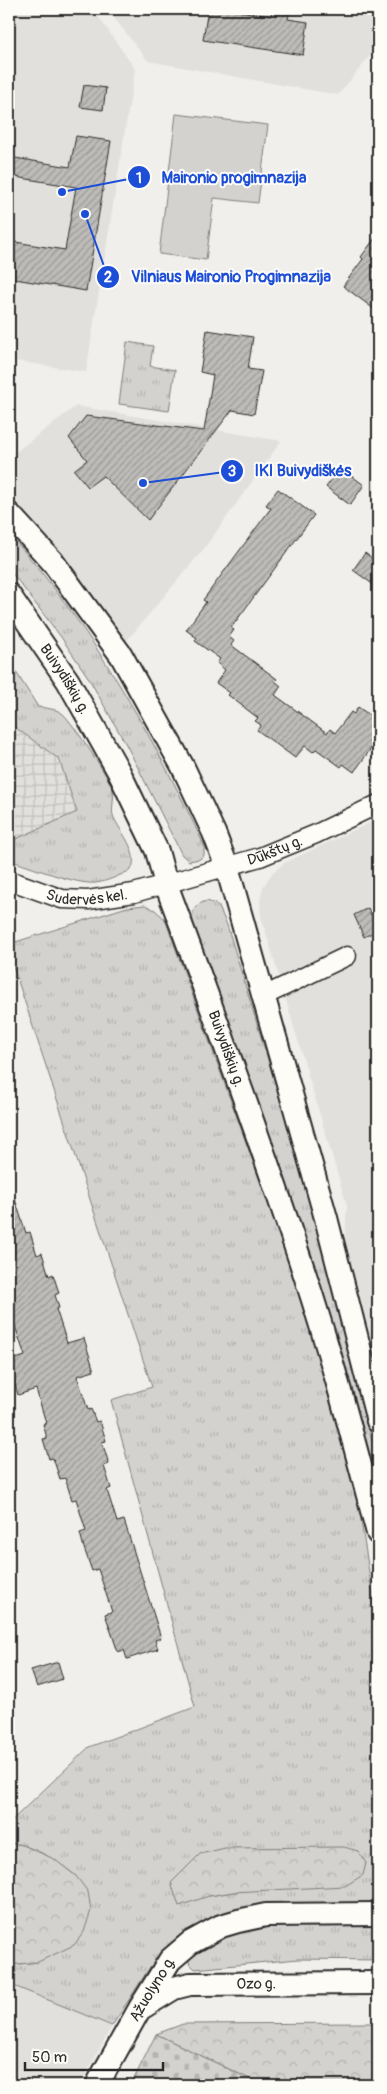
<svg xmlns="http://www.w3.org/2000/svg" width="387" height="2094" font-family="Pangolin,sans-serif">
	<style>
		.built { fill: #e1e0dc }
		.industrial { fill: url(#industrial-grid) }
		.grass { fill: url(#grass-tufts); stroke: #7f7e7d; fill-rule: evenodd }
		.forest { fill: url(#forest-crowns); stroke: #7f7e7d }
		.cemetery { fill: url(#cemetery-stones); stroke: #7f7e7d }
		.garden { fill: #d3d2cf; stroke: #7f7e7d }
		.building { fill: url(#building-hatch); stroke: #2b2b2b }
		.lines { fill: none; stroke-linecap: round; stroke-linejoin: round }
		.minor-casing { stroke: #2b2b2b; stroke-width: 21 }
		.major-casing { stroke: #2b2b2b; stroke-width: 26 }
		.minor { stroke: #fdfcf7; stroke-width: 18 }
		.major { stroke: #fdfcf7; stroke-width: 22 }
		.labels { text-anchor: middle; stroke-width: 4; stroke-linejoin: round; paint-order: stroke }
		.street-label { font-size: 15px; fill: #2b2b2b; stroke: #fdfcf7 }
		.leader { fill: none; stroke: #1d4ed8; stroke-width: 2 }
		.callout-dot { fill: #1d4ed8; stroke: #fdfcf7; stroke-width: 2 }
		.mark-label { font-size: 15px; text-anchor: middle; font-weight: bold; fill: #fff }
		.callout-label { font-size: 16px; text-anchor: middle; font-weight: bold; fill: #1d4ed8; stroke: #fdfcf7; stroke-width: 4; stroke-linejoin: round; paint-order: stroke }
	</style>
	<defs>
		<pattern id="industrial-grid" width="8" height="8" patternUnits="userSpaceOnUse" patternTransform="scale(1.25)"><rect width="8" height="8" fill="#e1e0dc"/><path d="M0 4h8M4 0v8" fill="none" stroke="#c1c0bd"/></pattern>
		<pattern id="grass-tufts" width="24" height="20" patternUnits="userSpaceOnUse" patternTransform="scale(1.25)"><rect width="24" height="20" fill="#d3d2cf"/><path d="M3 7l-1-3M5 7V3M7 7l1-3M15 17l-1-3M17 17v-4M19 17l1-3" fill="none" stroke="#b5b4b2"/></pattern>
		<pattern id="forest-crowns" width="20" height="18" patternUnits="userSpaceOnUse" patternTransform="scale(1.25)"><rect width="20" height="18" fill="#d3d2cf"/><path d="M2 6a3 3 0 1 1 6 0M12 15a3 3 0 1 1 6 0" fill="none" stroke="#b5b4b2"/></pattern>
		<pattern id="cemetery-stones" width="16" height="16" patternUnits="userSpaceOnUse" patternTransform="scale(1.25)"><rect width="16" height="16" fill="#d3d2cf"/><path d="M2 7V4a2 2 0 0 1 4 0v3zM10 15v-3a2 2 0 0 1 4 0v3z" fill="#b5b4b2"/></pattern>
		<pattern id="building-hatch" width="6" height="6" patternUnits="userSpaceOnUse" patternTransform="scale(1.25)"><rect width="6" height="6" fill="#bdbcb8"/><path d="M-1 1l2-2M0 6l6-6M5 7l2-2" fill="none" stroke="#9a9996"/></pattern>
	</defs>
	<rect width="100%" height="100%" fill="#f0efeb"/>
	<filter id="ink" filterUnits="userSpaceOnUse"><feTurbulence type="fractalNoise" baseFrequency=".02" numOctaves="2"/><feDisplacementMap in="SourceGraphic" scale="10" xChannelSelector="R" yChannelSelector="G"/><feConvolveMatrix kernelMatrix="1 2 1 2 8 2 1 2 1" color-interpolation-filters="sRGB"/></filter>
	<g filter="url(#ink)">
		<g class="built">
			<path d="M 9,9 L 93,9 L 135,69 L 86,372 L 9,360 Z"/>
			<path d="M 107,9 L 378,9 L 378,46 L 338,95 L 148,61 Z"/>
			<path d="M 76,406 L 281,441 L 206,546 L 125,643 L 82,581 L 9,494 L 9,457 Z"/>
			<path d="M 378,819 L 378,1369 L 345,1240 L 347,1206 L 261,916 L 260,901 L 263,887 L 272,873 L 284,863 Z"/>
			<path d="M 9,1984 L 112,2026 L 80,2085 L 9,2085 Z"/>
		</g>
		<path class="industrial" d="M 9,723 L 59,759 L 77,812 L 9,842 Z"/>
		<g class="grass">
			<path d="M 127,342 L 153,346 L 150,366 L 175,370 L 169,411 L 119,404 Z"/>
			<path d="M 9,534 C 91,625 152,734 204,845 L 204,855 L 200,859 L 189,861 L 182,855 L 128,748 L 88,677 L 61,637 L 9,569 Z"/>
			<path d="M 9,661 L 38,707 C 45,708 58,709 63,714 C 72,722 112,781 113,791 C 115,800 110,810 114,818 C 121,833 140,853 131,870 C 120,875 107,882 95,883 C 77,885 28,866 9,860 L 9,842 L 77,812 L 59,759 L 9,723 Z"/>
			<path d="M 207,901 L 218,905 L 227,925 L 315,1214 L 372,1441 L 378,1473 L 378,1495 L 312,1256 L 195,932 C 191,917 190,905 207,901 Z"/>
			<path d="M 145,905 L 155,910 L 165,919 L 285,1250 L 325,1377 L 358,1501 L 378,1630 L 378,1901 L 173,1944 L 150,1967 L 112,2026 L 9,1984 L 9,1965 L 38,1962 L 76,1876 C 56,1860 35,1846 9,1843 L 9,1823 L 89,1747 L 195,1707 L 111,1400 L 152,1387 L 9,954 L 9,944 L 127,907 ZM 358,1851 L 264,1889 L 233,1892 L 209,1896 Z"/>
			<path d="M 378,1923 L 378,1960 L 298,1959 L 195,1969 L 189,1963 L 189,1956 L 211,1942 L 251,1926 Z"/>
		</g>
		<g class="forest">
			<path d="M 9,1843 L 23,1845 L 54,1859 L 76,1876 L 88,1892 L 91,1910 L 84,1932 L 74,1945 L 38,1962 L 9,1965 Z"/>
			<path d="M 344,1847 L 358,1851 L 366,1863 L 363,1875 L 345,1886 L 233,1892 L 209,1896 L 179,1906 L 171,1883 L 200,1854 L 225,1848 Z"/>
			<path d="M 370,2023 L 378,2025 L 378,2085 L 262,2085 L 156,2034 L 183,2024 Z"/>
		</g>
		<path class="cemetery" d="M 156,2034 L 262,2085 L 131,2085 Z"/>
		<path class="garden" d="M 176,114 L 268,125 L 258,203 L 214,198 L 206,260 L 159,254 Z"/>
		<g class="building">
			<path d="M 208,9 L 224,9 L 271,16 L 272,9 L 290,9 L 288,19 L 308,22 L 303,55 L 203,40 Z"/>
			<path d="M 84,85 L 106,88 L 103,110 L 80,107 Z"/>
			<path d="M 76,136 L 111,141 L 86,291 L 9,278 L 9,241 L 65,250 L 76,187 L 9,176 L 9,157 L 70,167 Z"/>
			<path d="M 378,234 L 378,312 L 343,286 L 363,259 L 361,257 Z"/>
			<path d="M 207,330 L 253,337 L 248,369 L 262,371 L 254,414 L 232,410 L 148,520 L 103,476 L 88,487 L 74,470 L 87,460 L 69,438 L 86,416 L 204,431 L 213,375 L 200,372 Z"/>
			<path d="M 341,468 L 364,485 L 350,505 L 326,487 Z"/>
			<path d="M 278,489 L 314,515 L 231,628 L 234,630 L 229,637 L 234,641 L 231,645 L 277,679 L 275,681 L 281,686 L 275,695 L 327,733 L 330,729 L 335,733 L 351,712 L 354,714 L 358,707 L 378,721 L 378,739 L 354,772 L 343,764 L 341,767 L 316,749 L 313,752 L 305,746 L 295,758 L 257,730 L 261,725 L 255,721 L 258,718 L 228,695 L 230,693 L 216,683 L 225,670 L 217,663 L 220,659 L 195,641 L 197,638 L 186,630 L 206,602 L 203,600 L 271,508 L 266,505 Z"/>
			<path d="M 365,553 L 378,563 L 378,588 L 353,570 Z"/>
			<path d="M 368,908 L 378,930 L 364,937 L 354,915 Z"/>
			<path d="M 9,1190 L 12,1190 L 26,1233 L 30,1232 L 37,1255 L 42,1253 L 49,1276 L 53,1274 L 59,1293 L 55,1295 L 59,1308 L 56,1309 L 67,1343 L 84,1338 L 94,1371 L 77,1376 L 88,1410 L 91,1409 L 96,1422 L 100,1421 L 106,1441 L 102,1442 L 109,1464 L 104,1466 L 111,1488 L 107,1490 L 117,1522 L 124,1520 L 161,1638 L 155,1640 L 158,1649 L 127,1659 L 124,1650 L 118,1652 L 105,1614 L 112,1612 L 98,1569 L 92,1571 L 84,1548 L 80,1533 L 86,1531 L 76,1499 L 72,1500 L 65,1478 L 60,1479 L 53,1458 L 49,1459 L 43,1439 L 47,1438 L 43,1424 L 46,1423 L 36,1389 L 18,1395 L 9,1365 L 9,1361 L 25,1356 L 14,1323 L 11,1323 L 9,1316 Z"/>
			<path d="M 58,1662 L 63,1679 L 37,1687 L 31,1670 Z"/>
		</g>
		<g class="lines">
			<defs>
				<g id="minor">
					<path id="s1" d="M 9,880 L 62,899 L 88,900 L 134,893 L 260,857 L 316,834 L 378,804"/>
					<path d="M 264,996 L 347,956"/>
				</g>
				<g id="major">
					<path d="M 9,514 L 52,561 L 121,655 L 183,767 L 214,833 L 227,867 L 326,1218 L 378,1421"/>
					<path id="s2" d="M 9,595 L 68,681 L 119,772 L 157,851 L 166,884 C 214,1013 262,1144 305,1275 C 333,1360 355,1447 378,1533"/>
					<path id="s3" d="M 143,2007 L 174,1988 L 190,1984 L 378,1983"/>
					<path id="s4" d="M 97,2085 L 140,2008 L 170,1960 L 190,1943 L 221,1926 L 238,1921 L 266,1915 L 378,1914"/>
				</g>
			</defs>
			<use href="#minor" class="minor-casing"/>
			<use href="#major" class="major-casing"/>
			<use href="#minor" class="minor"/>
			<use href="#major" class="major"/>
		</g>
	</g>
	<g class="labels">
		<g class="street-label">
			<text dy="5" stroke="none"><textPath href="#s2" startOffset="101">Buivydiškių g.</textPath></text>
			<text dy="5" stroke="none"><textPath href="#s1" startOffset="276">Dūkštų g.</textPath></text>
			<text dy="5" stroke="none"><textPath href="#s1" startOffset="81">Sudervės kel.</textPath></text>
			<text dy="5" stroke="none"><textPath href="#s2" startOffset="506">Buivydiškių g.</textPath></text>
			<text dy="5" stroke="none"><textPath href="#s3" startOffset="119">Ozo g.</textPath></text>
			<text dy="5" stroke="none"><textPath href="#s4" startOffset="111">Ąžuolyno g.</textPath></text>
		</g>
	</g>
	<path class="leader" d="M62 192L139 177M85 214L108 277M143 483L232 471"/>
	<g class="callout-dot">
		<circle cx="62" cy="192" r="5"/>
		<circle cx="85" cy="214" r="5"/>
		<circle cx="143" cy="483" r="5"/>
		<circle cx="139" cy="177" r="12"/>
		<circle cx="108" cy="277" r="12"/>
		<circle cx="232" cy="471" r="12"/>
	</g>
	<g class="mark-label">
		<text x="139" y="183">1</text>
		<text x="108" y="282">2</text>
		<text x="232" y="476">3</text>
	</g>
	<g class="callout-label">
		<text x="234" y="183">Maironio progimnazija</text>
		<text x="231" y="282">Vilniaus Maironio Progimnazija</text>
		<text x="303" y="476">IKI Buivydiškės</text>
	</g>
	<rect width="387" height="2094" fill="none" stroke="#fdfcf7" stroke-width="30"/>
	<rect x="15" y="15" width="357" height="2064" fill="none" stroke="#2b2b2b" stroke-width="2" filter="url(#ink)"/>
	<path d="M25 2062v8h138v-8" fill="none" stroke="#2b2b2b" stroke-width="2.5"/>
	<text x="32" y="2062" font-size="15" fill="#2b2b2b" stroke="#fdfcf7" stroke-width="4" paint-order="stroke">50 m</text>
</svg>
